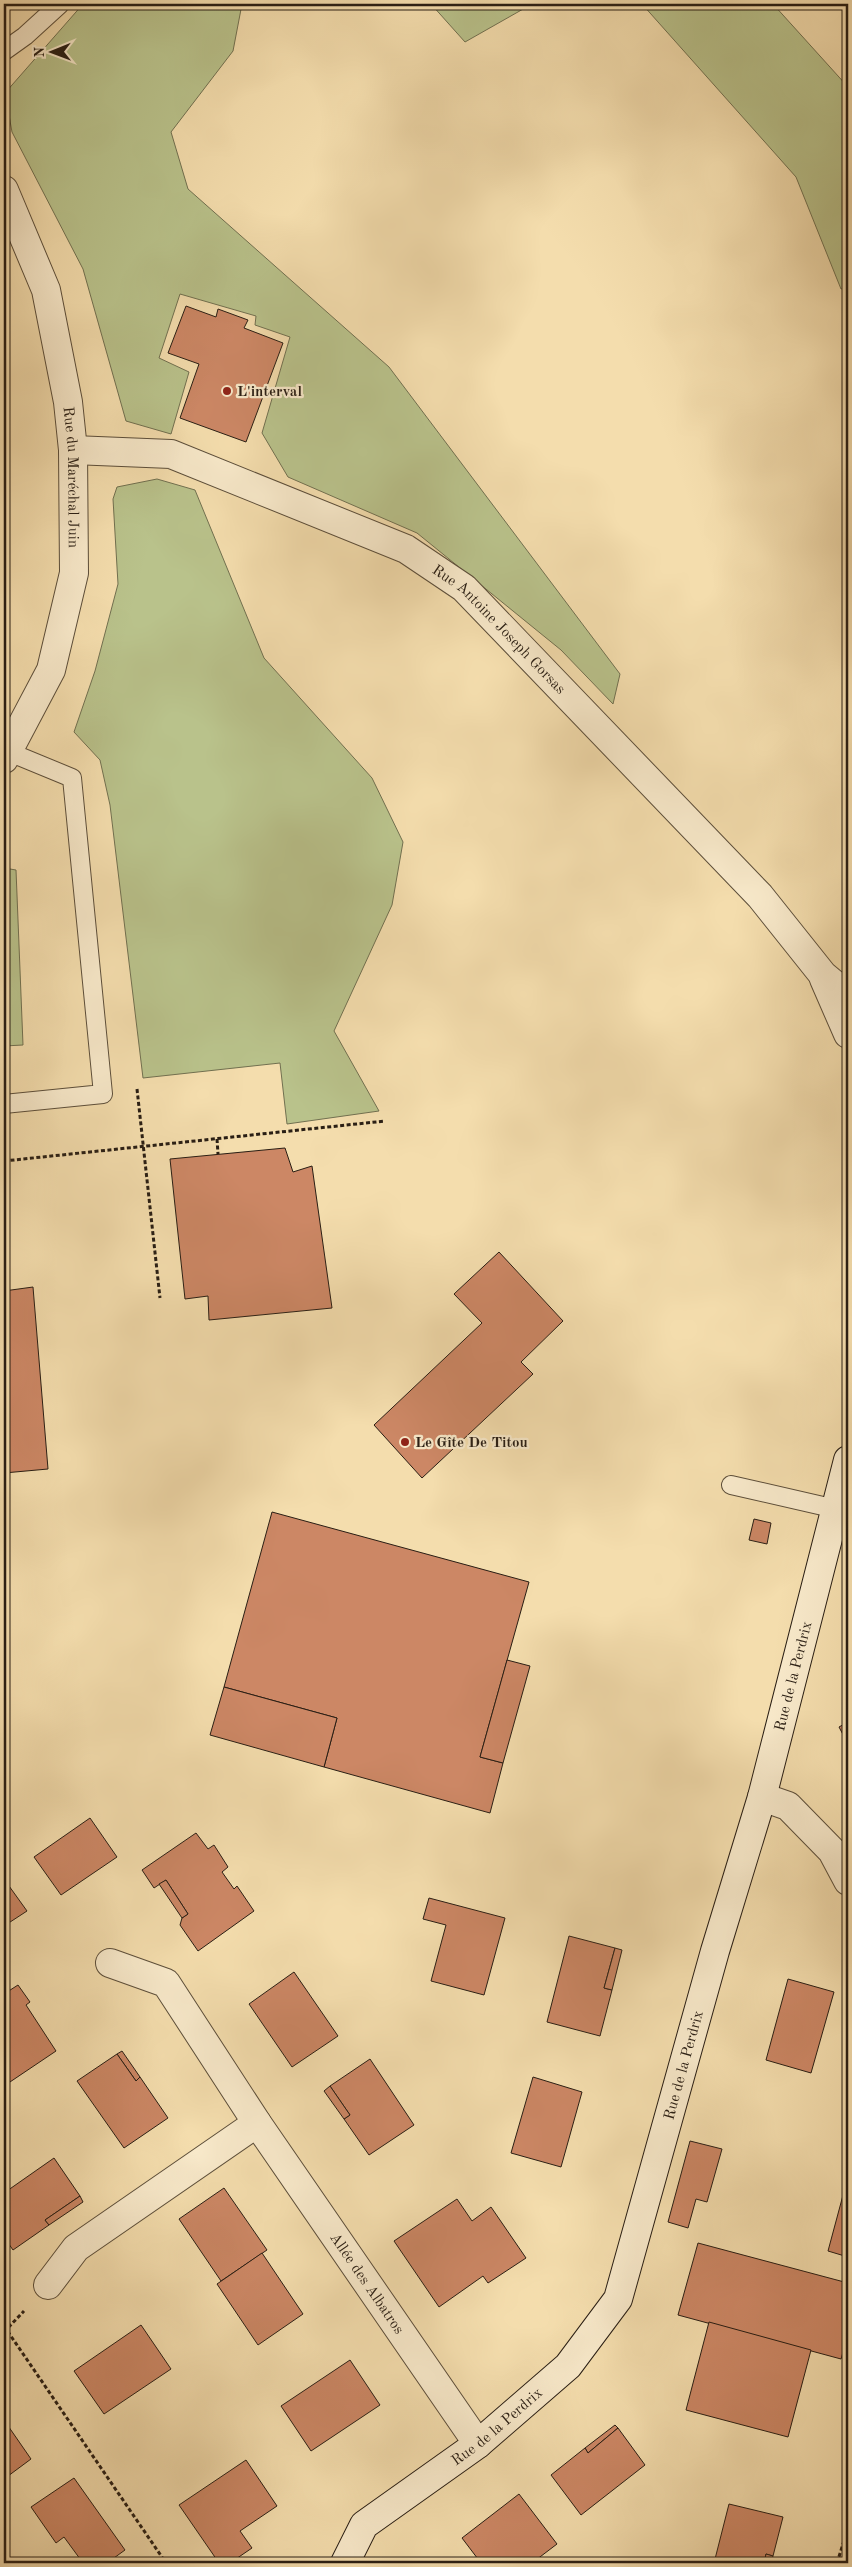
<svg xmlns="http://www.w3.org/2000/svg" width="852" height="2567" font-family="'Old Standard TT',serif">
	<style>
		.green { fill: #b9c28b; stroke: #717050 }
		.building { fill: #cc8765; stroke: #291e14 }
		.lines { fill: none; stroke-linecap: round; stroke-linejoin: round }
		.lane-casing { stroke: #5c4e3a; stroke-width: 20 }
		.street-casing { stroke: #5c4e3a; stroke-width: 30 }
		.secondary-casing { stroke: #291e14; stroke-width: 30 }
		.path { stroke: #291e14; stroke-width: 3; stroke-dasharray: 4 2.5; stroke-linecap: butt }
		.lane { stroke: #f8e9ca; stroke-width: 18 }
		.street { stroke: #f8e9ca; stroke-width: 28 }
		.secondary { stroke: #f8e9ca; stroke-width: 28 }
		.poi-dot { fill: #8f2418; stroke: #f8e9ca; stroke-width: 2 }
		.labels { text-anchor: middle; stroke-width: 4.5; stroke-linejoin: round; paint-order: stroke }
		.poi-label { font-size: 15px; font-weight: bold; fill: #291e14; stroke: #f8e9ca; text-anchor: start }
		.street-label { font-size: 15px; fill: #291e14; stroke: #f8e9ca }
	</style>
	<rect width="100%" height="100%" fill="#f4ddad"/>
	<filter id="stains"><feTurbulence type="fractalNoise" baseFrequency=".004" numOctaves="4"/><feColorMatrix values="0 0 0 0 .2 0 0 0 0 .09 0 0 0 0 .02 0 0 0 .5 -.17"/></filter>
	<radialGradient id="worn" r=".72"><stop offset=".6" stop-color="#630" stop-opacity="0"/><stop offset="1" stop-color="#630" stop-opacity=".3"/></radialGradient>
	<g class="green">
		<path d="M 83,4 L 242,4 L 233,51 L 171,132 L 188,189 L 389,367 L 620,674 L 613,704 L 561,650 L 417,533 L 288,477 L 262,433 L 290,337 L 255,325 L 256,316 L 180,294 L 159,358 L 189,372 L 171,434 L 126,421 L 83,269 L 12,132 L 5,93 Z"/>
		<path d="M 431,4 L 532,4 L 465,42 Z"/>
		<path d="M 642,4 L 773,4 L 848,87 L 848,287 L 841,289 L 796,177 Z"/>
		<path d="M 157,479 L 195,490 L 264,658 L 372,778 L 403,842 L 392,905 L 334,1031 L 379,1111 L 287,1124 L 280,1063 L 143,1078 L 110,805 L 100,760 L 74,732 L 95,671 L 118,584 L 113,499 L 117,487 Z"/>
		<path d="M 4,868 L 16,870 L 23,1045 L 4,1046 Z"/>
	</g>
	<g class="building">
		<path d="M 186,306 L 216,317 L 218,309 L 248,320 L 244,328 L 283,343 L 246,442 L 180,418 L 199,364 L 168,353 Z"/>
		<path d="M 285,1148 L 293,1172 L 312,1166 L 332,1308 L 209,1320 L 208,1296 L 185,1299 L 170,1159 Z"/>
		<path d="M 499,1252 L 563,1321 L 521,1362 L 533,1374 L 422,1478 L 374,1425 L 482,1323 L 454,1294 Z"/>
		<path d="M 33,1287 L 48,1469 L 4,1473 L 4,1291 Z"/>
		<path d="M 272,1512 L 529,1582 L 480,1757 L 503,1763 L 490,1813 L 324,1767 L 337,1718 L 224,1687 Z"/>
		<path d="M 754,1519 L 771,1523 L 767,1544 L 749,1540 Z"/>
		<path d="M 507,1660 L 530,1666 L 503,1763 L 480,1757 Z"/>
		<path d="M 224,1687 L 337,1718 L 324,1767 L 210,1735 Z"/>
		<path d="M 848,1722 L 848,1744 L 839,1727 Z"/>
		<path d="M 90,1818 L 117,1857 L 61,1895 L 34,1857 Z"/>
		<path d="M 196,1833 L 208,1849 L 214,1845 L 228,1867 L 222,1872 L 234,1889 L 237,1886 L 254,1911 L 198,1951 L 180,1925 L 182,1918 L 188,1914 L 166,1880 L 154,1888 L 142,1870 Z"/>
		<path d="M 4,1879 L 27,1911 L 4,1926 Z"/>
		<path d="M 166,1880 L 188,1914 L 182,1918 L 159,1884 Z"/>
		<path d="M 429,1898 L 505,1918 L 484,1995 L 431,1981 L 446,1925 L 423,1919 Z"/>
		<path d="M 569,1936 L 615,1948 L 604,1988 L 612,1990 L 600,2036 L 547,2022 Z"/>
		<path d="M 615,1948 L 622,1950 L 612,1990 L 604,1988 Z"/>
		<path d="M 294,1972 L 338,2036 L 292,2067 L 249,2004 Z"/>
		<path d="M 788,1979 L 834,1992 L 811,2073 L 766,2060 Z"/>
		<path d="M 18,1985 L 30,2002 L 26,2005 L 56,2051 L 4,2086 L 4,1994 Z"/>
		<path d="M 122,2051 L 140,2077 L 136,2081 L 117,2054 Z"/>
		<path d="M 117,2054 L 136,2081 L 140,2077 L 168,2118 L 124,2148 L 77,2081 Z"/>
		<path d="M 370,2059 L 414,2125 L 369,2155 L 344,2119 L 350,2115 L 330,2086 Z"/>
		<path d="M 533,2077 L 582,2092 L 561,2167 L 511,2153 Z"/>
		<path d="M 330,2086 L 350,2115 L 344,2119 L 324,2091 Z"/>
		<path d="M 690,2141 L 722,2149 L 707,2202 L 696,2199 L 688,2228 L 668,2222 Z"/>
		<path d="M 54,2158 L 80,2196 L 45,2220 L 49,2225 L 13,2250 L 4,2237 L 4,2193 Z"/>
		<path d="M 846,2184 L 848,2185 L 848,2257 L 828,2251 Z"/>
		<path d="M 224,2188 L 267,2250 L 221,2281 L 179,2219 Z"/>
		<path d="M 80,2196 L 83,2202 L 49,2225 L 45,2220 Z"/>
		<path d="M 457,2199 L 472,2221 L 491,2207 L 526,2258 L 488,2283 L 483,2276 L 439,2307 L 394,2241 Z"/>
		<path d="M 698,2243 L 848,2283 L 848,2335 L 841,2359 L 678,2315 Z"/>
		<path d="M 262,2253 L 303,2314 L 258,2345 L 217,2284 Z"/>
		<path d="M 709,2322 L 811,2350 L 788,2437 L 686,2410 Z"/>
		<path d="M 141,2325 L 171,2369 L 104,2414 L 74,2371 Z"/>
		<path d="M 350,2360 L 380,2405 L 311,2451 L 281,2406 Z"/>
		<path d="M 4,2420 L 31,2459 L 4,2479 Z"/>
		<path d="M 615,2425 L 618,2428 L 588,2453 L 585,2448 Z"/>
		<path d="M 618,2428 L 645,2465 L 581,2515 L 551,2475 L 585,2448 L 588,2453 Z"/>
		<path d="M 246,2460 L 277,2506 L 240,2531 L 252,2548 L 230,2563 L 219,2563 L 179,2505 Z"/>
		<path d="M 74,2478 L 125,2550 L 107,2563 L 83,2563 L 64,2537 L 56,2543 L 31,2507 Z"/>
		<path d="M 519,2494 L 557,2544 L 532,2563 L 481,2563 L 462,2538 Z"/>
		<path d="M 729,2504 L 783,2517 L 773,2556 L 766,2554 L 764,2563 L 714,2563 Z"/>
		<path d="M 766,2554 L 773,2556 L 771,2563 L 764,2563 Z"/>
	</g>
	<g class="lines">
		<defs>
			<g id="lane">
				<path d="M 4,51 L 25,36 L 60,4"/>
				<path d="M 4,1104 L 103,1094 L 72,778 L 9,752"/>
				<path d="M 731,1485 L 836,1509"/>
			</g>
			<g id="street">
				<path id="s1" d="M 4,190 L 46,290 L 68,402 L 73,450 L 74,573 L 51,670 L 4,759"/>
				<path id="s2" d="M 73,450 L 171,454 L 406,549 L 464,588 L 760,896 L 823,975 L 848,996"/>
				<path d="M 824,979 L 848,1034"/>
				<path d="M 762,1797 L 788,1806 L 832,1851 L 848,1881"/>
				<path id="s3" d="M 110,1963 L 166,1983 L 257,2123 L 478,2444"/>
				<path d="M 48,2285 L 76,2248 L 257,2123"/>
			</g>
			<g id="secondary">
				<path id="s4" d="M 345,2563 L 364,2525 L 478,2444 L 568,2366 L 618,2299 L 715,1951 L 762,1797 L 848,1460"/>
			</g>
		</defs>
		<use href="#lane" class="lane-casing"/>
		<use href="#street" class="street-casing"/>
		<use href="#secondary" class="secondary-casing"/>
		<g class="path">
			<path d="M 137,1089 L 160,1298"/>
			<path d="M 217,1139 L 218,1154"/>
			<path d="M 4,1161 L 385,1121"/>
			<path d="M 4,2326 L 166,2563"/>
			<path d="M 4,2332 L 24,2311"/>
			<path d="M 837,2563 L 848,2528"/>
		</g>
		<use href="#lane" class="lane"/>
		<use href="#street" class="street"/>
		<use href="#secondary" class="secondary"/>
	</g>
	<g class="poi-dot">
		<circle cx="227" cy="391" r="5"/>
		<circle cx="405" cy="1442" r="5"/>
	</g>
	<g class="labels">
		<g class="poi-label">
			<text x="237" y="396">L'interval</text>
			<text x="415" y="1447">Le Gîte De Titou</text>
		</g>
		<g class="street-label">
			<text dy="5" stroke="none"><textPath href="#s1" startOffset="298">Rue du Maréchal Juin</textPath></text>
			<text dy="5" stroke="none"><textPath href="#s2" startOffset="475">Rue Antoine Joseph Gorsas</textPath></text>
			<text dy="5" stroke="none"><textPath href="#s4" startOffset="1032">Rue de la Perdrix</textPath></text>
			<text dy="5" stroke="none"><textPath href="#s4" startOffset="628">Rue de la Perdrix</textPath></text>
			<text dy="5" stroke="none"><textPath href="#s3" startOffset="421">Allée des Albatros</textPath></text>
			<text dy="5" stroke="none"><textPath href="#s4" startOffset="208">Rue de la Perdrix</textPath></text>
		</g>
	</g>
	<rect width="852" height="2567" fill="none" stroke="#f4ddad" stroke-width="20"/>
	<rect x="5" y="5" width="842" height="2557" fill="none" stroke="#291e14" stroke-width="2.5"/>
	<rect x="10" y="10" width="832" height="2547" fill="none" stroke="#291e14"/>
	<g transform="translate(52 52) rotate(269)" stroke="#f8e9ca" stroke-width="4" paint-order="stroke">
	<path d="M0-4L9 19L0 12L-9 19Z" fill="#291e14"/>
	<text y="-8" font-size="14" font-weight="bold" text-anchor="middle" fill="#291e14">N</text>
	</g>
	<rect width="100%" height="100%" filter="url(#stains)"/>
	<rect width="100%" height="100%" fill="url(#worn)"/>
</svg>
